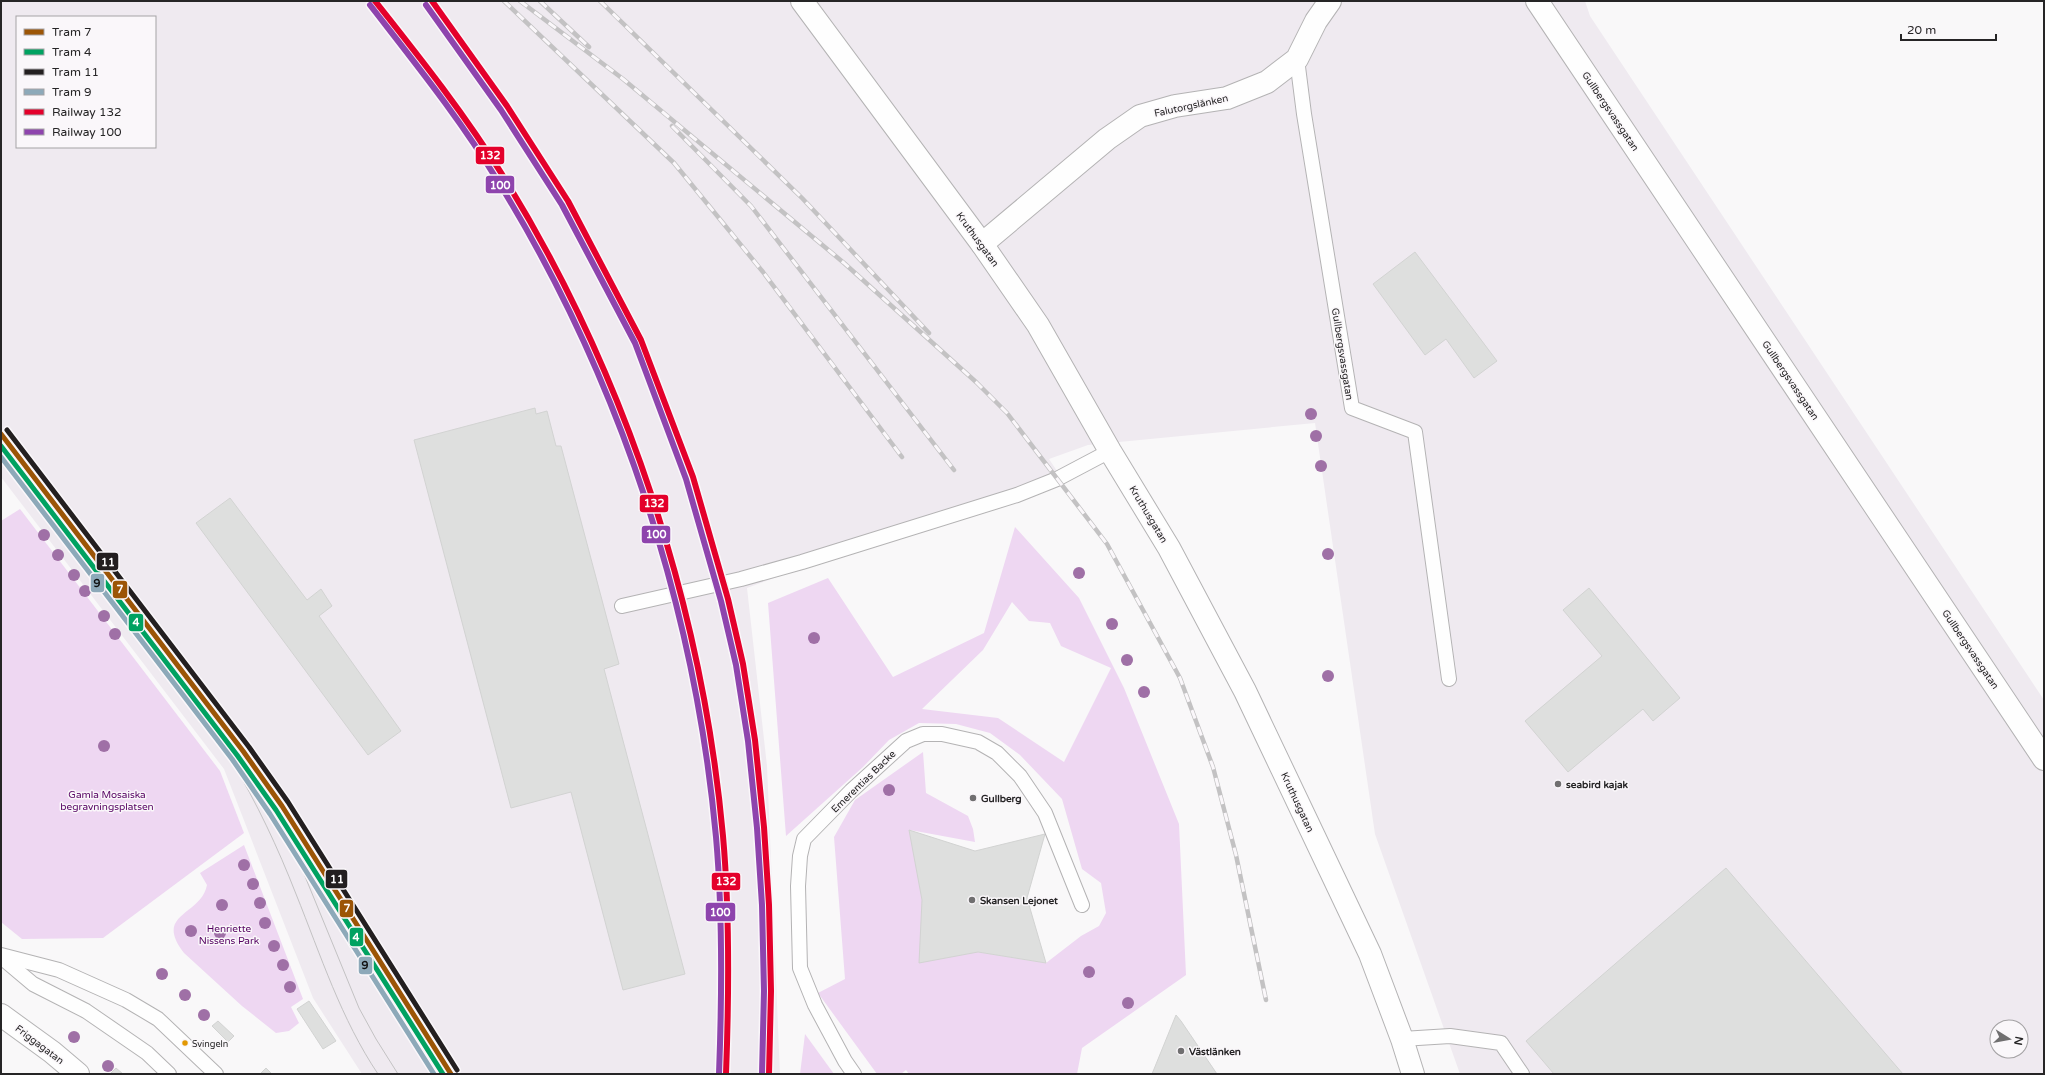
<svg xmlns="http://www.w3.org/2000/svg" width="2045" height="1075" font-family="'Varela Round',sans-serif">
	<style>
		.built { fill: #efeaf0; fill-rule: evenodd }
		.green { fill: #eed7f2; fill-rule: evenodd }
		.building { fill: #dedfde; stroke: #d2d3d2 }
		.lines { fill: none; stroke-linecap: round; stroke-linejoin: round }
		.service-casing { stroke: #b4b3b4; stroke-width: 16 }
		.minor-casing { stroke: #b4b3b4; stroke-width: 24 }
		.tertiary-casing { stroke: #b4b3b4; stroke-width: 24 }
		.secondary-casing { stroke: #b4b3b4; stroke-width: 24 }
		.service { stroke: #fefefe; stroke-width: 14 }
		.minor { stroke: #fefefe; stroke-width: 22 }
		.tertiary { stroke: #fefefe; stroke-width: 22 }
		.secondary { stroke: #fefefe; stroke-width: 22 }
		.tram { stroke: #c3c2c3; stroke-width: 1 }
		.rail-casing { stroke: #c3c2c3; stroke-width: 4.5 }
		.rail { stroke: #faf7fa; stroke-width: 3; stroke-dasharray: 9; stroke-linecap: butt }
		.rail-1-casing { stroke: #faf7fa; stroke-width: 9 }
		.rail-2-casing { stroke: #faf7fa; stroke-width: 9 }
		.rail-1 { stroke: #e4002b; stroke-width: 6 }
		.rail-2 { stroke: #8e44ad; stroke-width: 6 }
		.tram-1-casing { stroke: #faf7fa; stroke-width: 8 }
		.tram-2-casing { stroke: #faf7fa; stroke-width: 8 }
		.tram-3-casing { stroke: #faf7fa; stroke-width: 8 }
		.tram-4-casing { stroke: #faf7fa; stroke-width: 8 }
		.tram-1 { stroke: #9c5506; stroke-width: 5 }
		.tram-2 { stroke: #00a261; stroke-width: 5 }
		.tram-3 { stroke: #231f20; stroke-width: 5 }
		.tram-4 { stroke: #8da9b9; stroke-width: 5 }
		.tree { fill: #9f70a6 }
		.poi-dot { fill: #706f70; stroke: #faf7fa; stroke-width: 1.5 }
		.bus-dot { fill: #e29904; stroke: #faf7fa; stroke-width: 1.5 }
		.labels { text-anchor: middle; stroke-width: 3; stroke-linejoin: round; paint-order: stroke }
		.bus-label { font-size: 9px; fill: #262526; stroke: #faf7fa; text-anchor: start }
		.street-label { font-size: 10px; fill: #262526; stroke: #faf7fa }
		.poi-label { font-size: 10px; font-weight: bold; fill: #262526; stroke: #faf7fa; text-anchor: start }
		.park-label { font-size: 10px; fill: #550062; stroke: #faf7fa }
		.line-badge { stroke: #faf7fa; stroke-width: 1.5 }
		.badge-label { font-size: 11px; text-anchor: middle; font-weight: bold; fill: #fff }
		.pale-badge-label { font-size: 11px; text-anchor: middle; font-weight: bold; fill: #111 }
	</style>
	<rect width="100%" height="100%" fill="#f9f8f9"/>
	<path class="built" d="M 1,1 L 1585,1 L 1590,16 L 2044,700 L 2044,1074 L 1460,1074 L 1375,834 L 1315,423 L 1088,445 L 1049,459 L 1059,474 L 747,588 L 767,766 L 780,1074 L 362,1074 L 313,998 L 224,769 L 1,477 ZM 17,17 L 155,17 L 155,147 L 17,147 ZM 1997,1027 L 2021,1027 L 2021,1051 L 1997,1051 Z"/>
	<g class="green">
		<path d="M 20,509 L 220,771 L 244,833 L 103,938 L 22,939 L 1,922 L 1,521 Z"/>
		<path d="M 1015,527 L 1079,598 L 1124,688 L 1179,824 L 1186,975 L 1082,1048 L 1077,1074 L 909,1074 L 906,1070 L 901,1074 L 877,1074 L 818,993 L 845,979 L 834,837 L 855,800 L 923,752 L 926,793 L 968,816 L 973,829 L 975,842 L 910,830 L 978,952 L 1046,963 L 1081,936 L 1099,926 L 1106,913 L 1101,883 L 1082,869 L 1062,799 L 1020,755 L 990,733 L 956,724 L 919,723 L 889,740 L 863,767 L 786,836 L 768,603 L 828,578 L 893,677 L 984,633 ZM 1012,602 L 1029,621 L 1050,623 L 1061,646 L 1111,668 L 1064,762 L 998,718 L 922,709 L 983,650 Z"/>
		<path d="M 244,845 L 303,999 L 291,1007 L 299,1023 L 289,1031 L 276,1033 L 242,1006 L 184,953 C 153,913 201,916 207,885 L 200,873 Z"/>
		<path d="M 805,1034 L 834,1074 L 800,1074 Z"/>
	</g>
	<g class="building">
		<path d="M 1415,252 L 1497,361 L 1474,378 L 1446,339 L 1425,355 L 1373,284 Z"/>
		<path d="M 535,408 L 536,414 L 547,411 L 556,446 L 561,446 L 619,664 L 604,669 L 685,974 L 623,990 L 571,792 L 511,808 L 414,440 Z"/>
		<path d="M 230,498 L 307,600 L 321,589 L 332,606 L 319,616 L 401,731 L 368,755 L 196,523 Z"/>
		<path d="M 1589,588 L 1680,698 L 1653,721 L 1643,709 L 1568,772 L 1525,721 L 1602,656 L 1563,610 Z"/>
		<path d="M 909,830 L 975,851 L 1045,834 L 1027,898 L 1046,963 L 978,952 L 919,963 L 922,900 Z"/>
		<path d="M 1726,868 L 1903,1074 L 1554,1074 L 1526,1041 Z"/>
		<path d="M 309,1001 L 336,1041 L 323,1049 L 297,1009 Z"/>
		<path d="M 1176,1015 L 1181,1021 L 1217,1074 L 1152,1074 Z"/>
		<path d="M 218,1021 L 234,1036 L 228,1042 L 212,1026 Z"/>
		<path d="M 116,1068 L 123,1074 L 110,1074 Z"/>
		<path d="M 266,1068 L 272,1074 L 261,1073 Z"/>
	</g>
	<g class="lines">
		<defs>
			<g id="service">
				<path d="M 1297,59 L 1304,114 L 1352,408 L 1415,432 L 1449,679"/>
				<path d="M 622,606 L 741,579 L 802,562 L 1017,495 L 1057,479 L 1110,451"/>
				<path d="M 1,955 L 59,970 L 126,1000 L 158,1019 L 216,1074"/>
				<path d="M 1,957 L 33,984 L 86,1011 L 147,1053 L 169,1074"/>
				<path d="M 1402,1039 L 1450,1036 L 1501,1043 L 1522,1074"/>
				<path d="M 854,1074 L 845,1061 L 815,1005 L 800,968 L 798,886 L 800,856 L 804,839 L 851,791 L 906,741 L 923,734 L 942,734 L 978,742 L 997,753 L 1020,776 L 1045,813 L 1082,905"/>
			</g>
			<g id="minor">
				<path d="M 802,1 L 982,244 L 1038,325 L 1110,451 L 1169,548 L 1245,691 L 1370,954 L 1402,1039 L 1413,1074"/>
				<path d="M 982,244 L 1107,139 L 1140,116 L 1175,106 L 1227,98 L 1267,82 L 1297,59 L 1316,21 L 1330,1"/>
			</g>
			<path id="tertiary" d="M 1537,1 L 2044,759"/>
			<path id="secondary" d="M 1,1015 L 52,1052 L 78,1074"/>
		</defs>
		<use href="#service" class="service-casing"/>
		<use href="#minor" class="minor-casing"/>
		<use href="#tertiary" class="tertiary-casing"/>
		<use href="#secondary" class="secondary-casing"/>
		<use href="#service" class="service"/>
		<use href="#minor" class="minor"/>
		<use href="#tertiary" class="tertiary"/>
		<use href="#secondary" class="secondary"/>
		<g class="tram">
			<path d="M 243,751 L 258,776 L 286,830 L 359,1008 L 376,1039 L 398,1074"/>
			<path d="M 231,760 C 257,803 278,848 296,894 C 321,956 341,1019 378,1074"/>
		</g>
		<defs>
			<g id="rail">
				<path d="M 504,1 L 674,163 L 763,272 L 902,457"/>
				<path d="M 520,1 L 623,79 L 844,263 L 976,382 L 1007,413 L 1107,544 L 1180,678 L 1213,767 L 1236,855 L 1266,1000"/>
				<path d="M 540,1 L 589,47"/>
				<path d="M 600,1 L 802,198 L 929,333"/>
				<path d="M 672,126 L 751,206 L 954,470"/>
			</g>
		</defs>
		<use href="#rail" class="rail-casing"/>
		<use href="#rail" class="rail"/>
		<defs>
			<g id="rail-1">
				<path d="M 375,1 C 421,59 466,116 505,179 C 626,376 702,606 723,836 C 730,915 729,995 726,1074"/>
				<path d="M 432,1 L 507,106 L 568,201 L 641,340 L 693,477 L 728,599 L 743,664 L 755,740 L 764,827 L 769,905 L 771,991 L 769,1074"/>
			</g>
			<g id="rail-2">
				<path d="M 370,5 C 415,63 461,120 499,183 C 620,379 695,608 716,837 C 723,916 722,995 719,1074"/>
				<path d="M 426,5 L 501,110 L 562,205 L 635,343 L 686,479 L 721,601 L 736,665 L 748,741 L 757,828 L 762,905 L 764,991 L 762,1074"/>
			</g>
		</defs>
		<use href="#rail-1" class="rail-1-casing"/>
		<use href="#rail-2" class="rail-2-casing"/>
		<use href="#rail-1" class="rail-1"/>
		<use href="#rail-2" class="rail-2"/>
		<defs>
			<path id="tram-1" d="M 1,434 L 243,751 L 282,806 L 451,1074"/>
			<path id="tram-2" d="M 1,446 L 237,755 L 276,810 L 443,1074"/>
			<path id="tram-3" d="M 7,430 L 249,747 L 288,802 L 457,1070"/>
			<path id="tram-4" d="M 1,457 L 232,759 L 270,814 L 434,1074"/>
		</defs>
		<use href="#tram-1" class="tram-1-casing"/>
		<use href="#tram-2" class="tram-2-casing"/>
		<use href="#tram-3" class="tram-3-casing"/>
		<use href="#tram-4" class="tram-4-casing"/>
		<use href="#tram-1" class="tram-1"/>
		<use href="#tram-2" class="tram-2"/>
		<use href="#tram-3" class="tram-3"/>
		<use href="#tram-4" class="tram-4"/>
	</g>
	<g class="tree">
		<circle cx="1311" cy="414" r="6"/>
		<circle cx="1316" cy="436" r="6"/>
		<circle cx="1321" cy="466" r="6"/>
		<circle cx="44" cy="535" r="6"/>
		<circle cx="1328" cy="554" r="6"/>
		<circle cx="58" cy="555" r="6"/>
		<circle cx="1079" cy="573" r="6"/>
		<circle cx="74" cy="575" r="6"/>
		<circle cx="85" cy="591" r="6"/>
		<circle cx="104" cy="616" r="6"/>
		<circle cx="1112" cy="624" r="6"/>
		<circle cx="115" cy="634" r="6"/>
		<circle cx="814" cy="638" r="6"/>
		<circle cx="1127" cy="660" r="6"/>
		<circle cx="1328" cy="676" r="6"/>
		<circle cx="1144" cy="692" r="6"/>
		<circle cx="104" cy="746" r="6"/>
		<circle cx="889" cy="790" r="6"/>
		<circle cx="244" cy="865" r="6"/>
		<circle cx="253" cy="884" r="6"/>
		<circle cx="260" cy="903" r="6"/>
		<circle cx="222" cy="905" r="6"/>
		<circle cx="265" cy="923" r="6"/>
		<circle cx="191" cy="931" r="6"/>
		<circle cx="220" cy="933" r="6"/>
		<circle cx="274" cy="946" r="6"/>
		<circle cx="283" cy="965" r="6"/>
		<circle cx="1089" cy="972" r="6"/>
		<circle cx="162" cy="974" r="6"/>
		<circle cx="290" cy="987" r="6"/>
		<circle cx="185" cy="995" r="6"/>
		<circle cx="1128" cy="1003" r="6"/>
		<circle cx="204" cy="1015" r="6"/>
		<circle cx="74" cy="1037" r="6"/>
		<circle cx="108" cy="1066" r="6"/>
	</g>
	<g class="poi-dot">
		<circle cx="1558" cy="784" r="4"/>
		<circle cx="973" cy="798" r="4"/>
		<circle cx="972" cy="900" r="4"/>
		<circle cx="1181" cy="1051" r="4"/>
	</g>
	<circle class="bus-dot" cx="185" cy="1043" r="3.5"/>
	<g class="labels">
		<g class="bus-label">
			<text x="192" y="1047">Svingeln</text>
		</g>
		<g class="street-label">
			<text transform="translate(1191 105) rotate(-12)" y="4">Falutorgslänken</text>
			<text transform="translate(1611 111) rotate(56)" y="4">Gullbergsvassgatan</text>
			<text transform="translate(978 239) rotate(54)" y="4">Kruthusgatan</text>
			<text transform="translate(1343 354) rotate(81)" y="4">Gullbergsvassgatan</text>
			<text transform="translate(1791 380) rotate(56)" y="4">Gullbergsvassgatan</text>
			<text transform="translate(1149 514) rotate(59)" y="4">Kruthusgatan</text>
			<text transform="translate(1971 649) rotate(56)" y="4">Gullbergsvassgatan</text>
			<text transform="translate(863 781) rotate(-44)" y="4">Emerentias Backe</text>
			<text transform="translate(1298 802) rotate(65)" y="4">Kruthusgatan</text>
			<text transform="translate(40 1044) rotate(37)" y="4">Friggagatan</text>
		</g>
		<g class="poi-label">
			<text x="1566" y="788">seabird kajak</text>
			<text x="981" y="802">Gullberg</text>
			<text x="980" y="904">Skansen Lejonet</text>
			<text x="1189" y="1055">Västlänken</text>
		</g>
		<g class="park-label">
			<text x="107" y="798">Gamla Mosaiska<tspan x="107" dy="12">begravningsplatsen</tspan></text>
			<text x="229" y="932">Henriette<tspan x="229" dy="12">Nissens Park</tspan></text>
		</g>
	</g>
	<g class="line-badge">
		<rect x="475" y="146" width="30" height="19" rx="4" fill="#e4002b"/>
		<rect x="485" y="175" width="30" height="19" rx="4" fill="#8e44ad"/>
		<rect x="639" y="494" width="30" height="19" rx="4" fill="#e4002b"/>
		<rect x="641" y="525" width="30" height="19" rx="4" fill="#8e44ad"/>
		<rect x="96" y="552" width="23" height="19" rx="4" fill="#231f20"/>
		<rect x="90" y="573" width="15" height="20" rx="4" fill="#8da9b9"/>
		<rect x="112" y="580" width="16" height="19" rx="4" fill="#9c5506"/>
		<rect x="128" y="613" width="16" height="19" rx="4" fill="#00a261"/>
		<rect x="325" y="869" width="23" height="20" rx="4" fill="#231f20"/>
		<rect x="711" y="872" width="30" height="19" rx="4" fill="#e4002b"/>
		<rect x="339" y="899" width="15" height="19" rx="4" fill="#9c5506"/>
		<rect x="705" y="902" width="31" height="20" rx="4" fill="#8e44ad"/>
		<rect x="349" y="927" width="15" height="20" rx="4" fill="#00a261"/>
		<rect x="358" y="956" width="15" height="19" rx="4" fill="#8da9b9"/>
	</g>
	<g class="badge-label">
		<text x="490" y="159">132</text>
		<text x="500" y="189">100</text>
		<text x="654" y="507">132</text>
		<text x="656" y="538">100</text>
		<text x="108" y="566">11</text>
		<text x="120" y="593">7</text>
		<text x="136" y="626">4</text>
		<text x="337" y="883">11</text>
		<text x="726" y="885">132</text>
		<text x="347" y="912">7</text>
		<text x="720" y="916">100</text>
		<text x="356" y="941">4</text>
	</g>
	<g class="pale-badge-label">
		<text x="97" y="587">9</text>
		<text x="365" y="969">9</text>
	</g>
	<rect width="2045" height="1075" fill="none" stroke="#262526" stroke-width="4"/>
	<rect x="16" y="16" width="140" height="132" fill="#faf7fa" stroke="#a5a3a5"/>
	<rect x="24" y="29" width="20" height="6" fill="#9c5506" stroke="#a5a3a5"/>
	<text x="52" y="36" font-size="12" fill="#262526">Tram 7</text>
	<rect x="24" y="49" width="20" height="6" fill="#00a261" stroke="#a5a3a5"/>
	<text x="52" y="56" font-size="12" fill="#262526">Tram 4</text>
	<rect x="24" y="69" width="20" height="6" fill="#231f20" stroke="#a5a3a5"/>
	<text x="52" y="76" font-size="12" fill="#262526">Tram 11</text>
	<rect x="24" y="89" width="20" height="6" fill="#8da9b9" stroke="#a5a3a5"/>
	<text x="52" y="96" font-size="12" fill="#262526">Tram 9</text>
	<rect x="24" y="109" width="20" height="6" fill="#e4002b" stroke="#a5a3a5"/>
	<text x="52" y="116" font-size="12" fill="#262526">Railway 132</text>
	<rect x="24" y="129" width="20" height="6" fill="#8e44ad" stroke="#a5a3a5"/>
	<text x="52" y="136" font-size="12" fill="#262526">Railway 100</text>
	<g transform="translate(2009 1039) rotate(101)"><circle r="19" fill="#faf7fa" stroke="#a5a3a5"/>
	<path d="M0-3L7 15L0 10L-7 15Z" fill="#706f70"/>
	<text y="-6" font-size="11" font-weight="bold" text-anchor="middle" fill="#262526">N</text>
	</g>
	<path d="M1901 34v6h95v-6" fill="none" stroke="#262526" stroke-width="2"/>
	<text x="1907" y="34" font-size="12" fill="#262526" stroke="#faf7fa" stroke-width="3" paint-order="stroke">20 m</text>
</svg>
